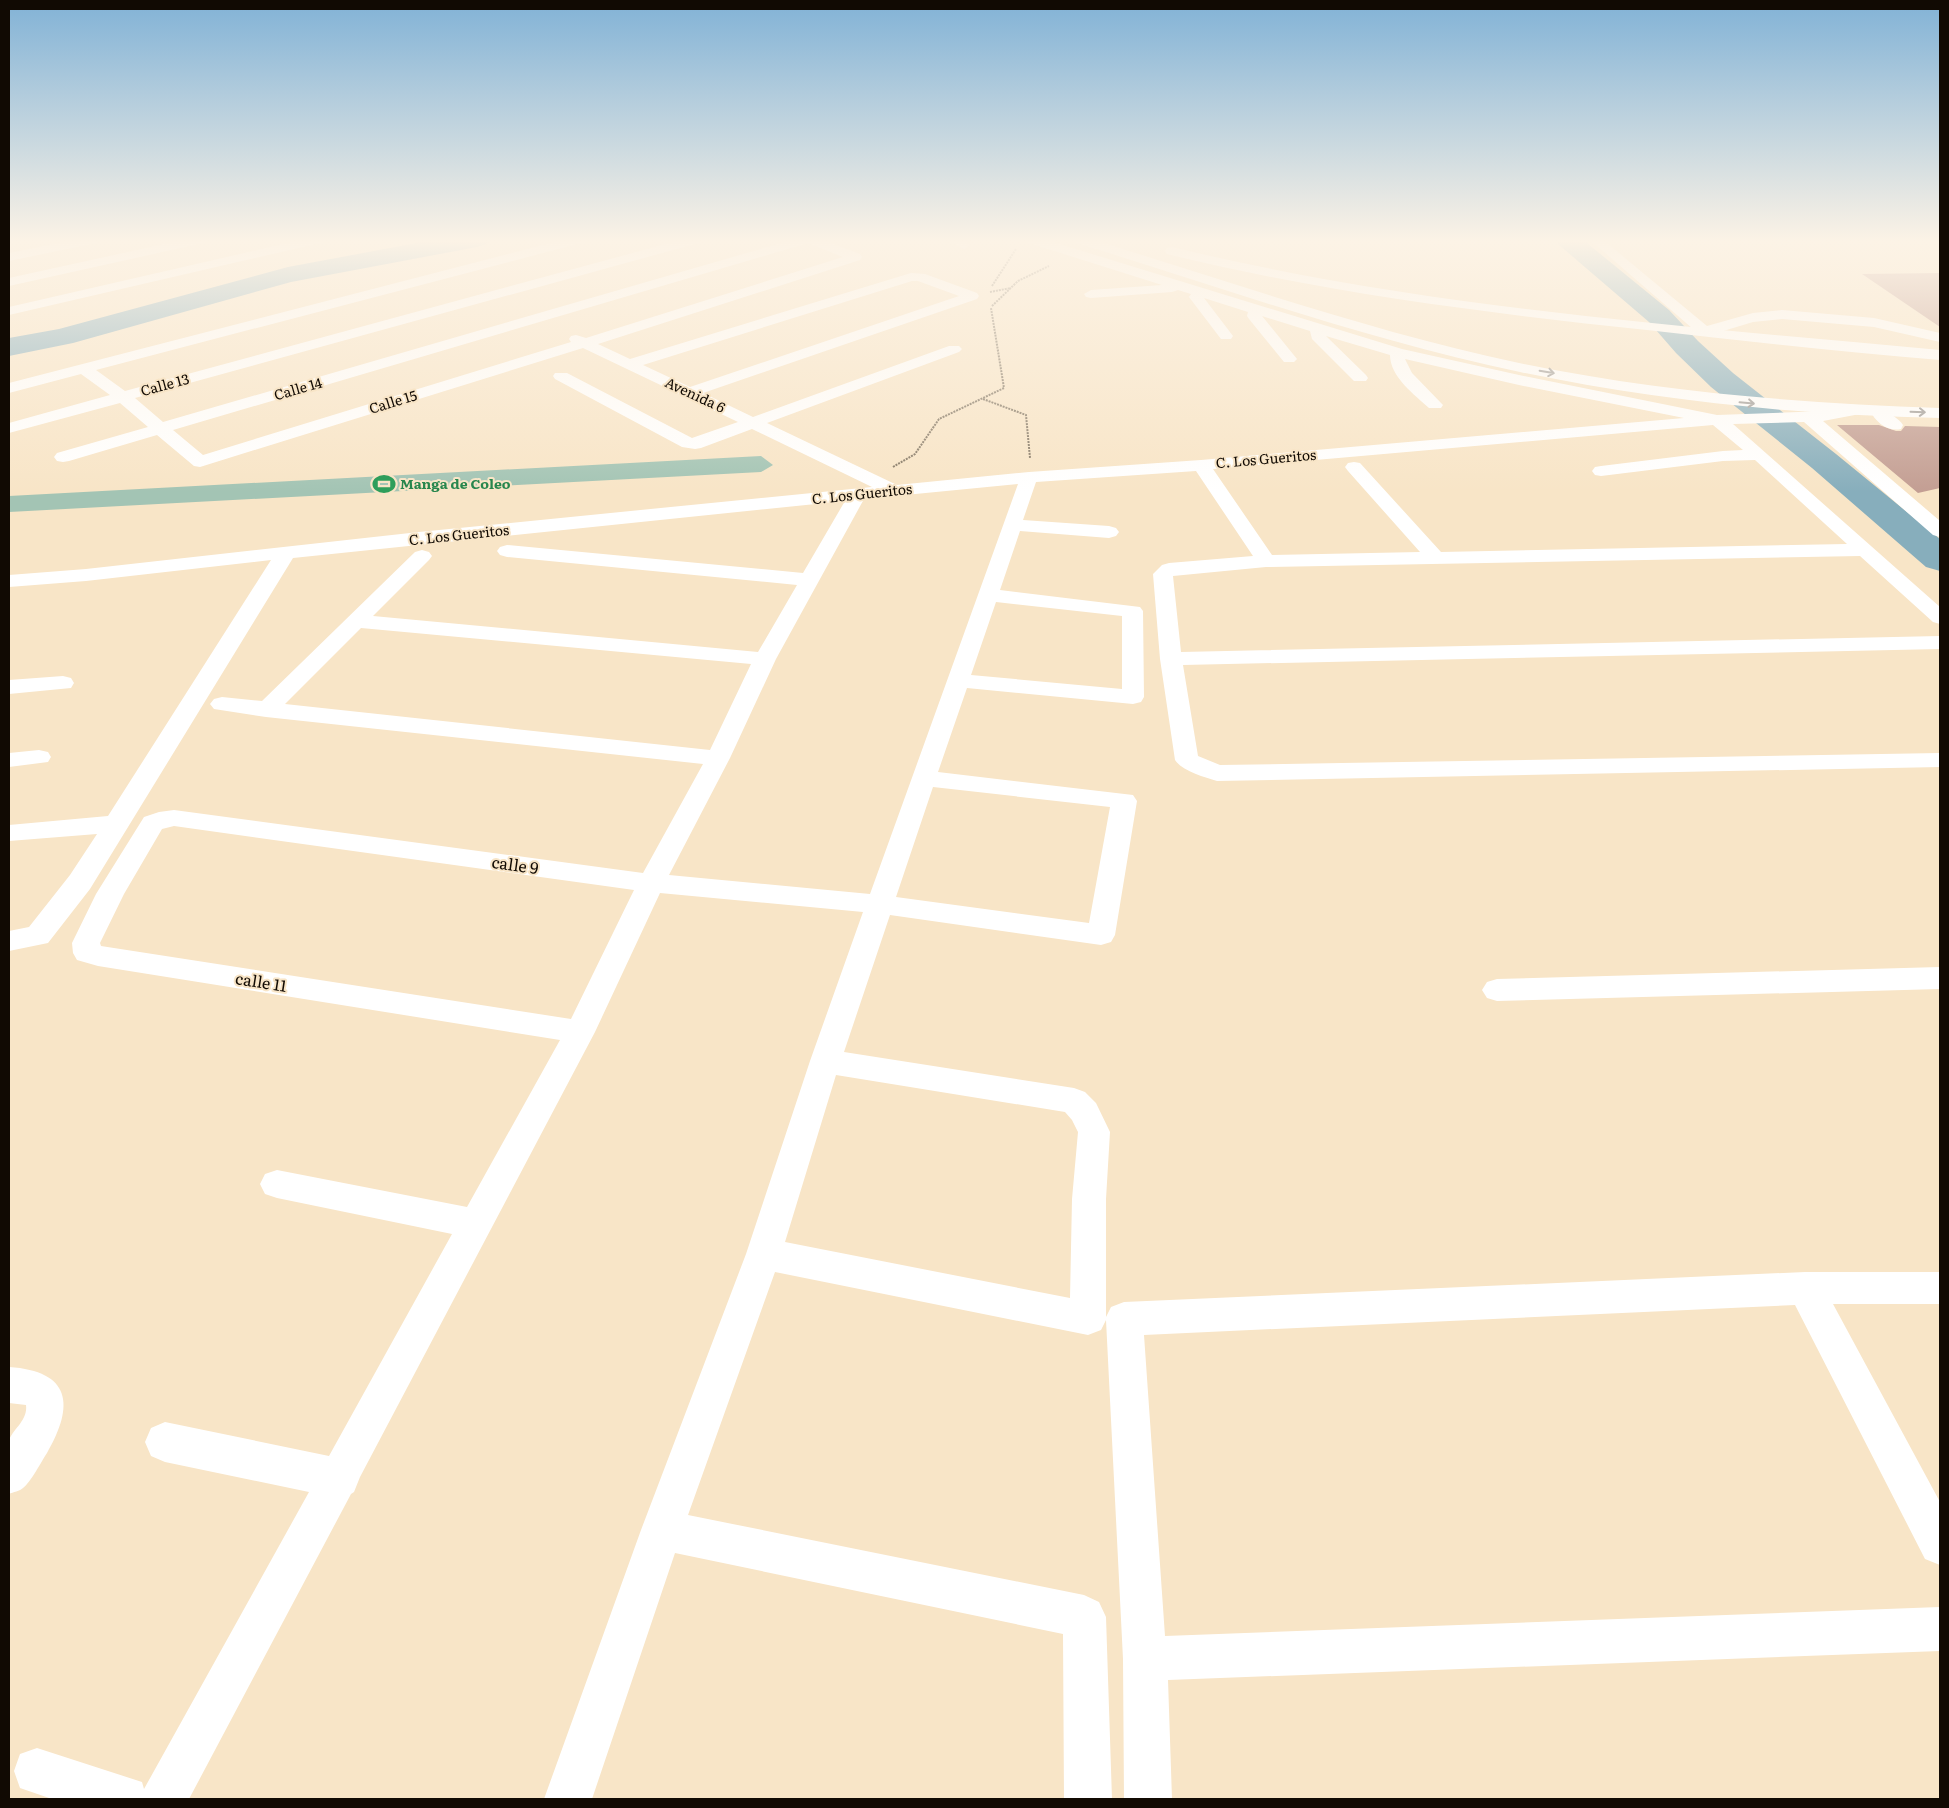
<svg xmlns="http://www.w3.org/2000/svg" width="1949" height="1808" font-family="Literata,serif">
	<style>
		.green { fill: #a3c4b4 }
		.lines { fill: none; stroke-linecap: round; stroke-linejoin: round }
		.river { fill: #87aebc; fill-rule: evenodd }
		.building { fill: #c39e93 }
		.path { stroke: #877a67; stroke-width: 2; stroke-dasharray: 2 1; stroke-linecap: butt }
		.minor { fill: #fff; fill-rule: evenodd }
		.major { fill: #fff; fill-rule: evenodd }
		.oneway { stroke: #a09d9a }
		.labels { text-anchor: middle; stroke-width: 4; stroke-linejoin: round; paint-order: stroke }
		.far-street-label { font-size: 14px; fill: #110a03; stroke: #f8e5c7 }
		.far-leisure-label { font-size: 14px; font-weight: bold; fill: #27864d; stroke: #f8e5c7; text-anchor: start }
		.street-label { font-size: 16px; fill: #110a03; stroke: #f8e5c7 }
	</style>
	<rect width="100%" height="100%" fill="#f8e5c7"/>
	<path class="green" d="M 761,456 L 773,465 L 761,472 L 9,512 L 9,496 Z"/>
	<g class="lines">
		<g class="river">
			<path d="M 438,239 L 490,239 L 486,244 L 477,247 L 291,282 L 73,343 L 9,356 L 9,338 L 59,329 L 288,267 Z"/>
			<path d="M 1555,239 L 1582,239 L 1669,310 L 1698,341 L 1733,373 L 1836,454 L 1940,539 L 1940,571 L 1926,567 L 1812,468 L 1711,387 L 1676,353 L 1649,322 L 1558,244 Z"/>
		</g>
	</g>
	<g class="building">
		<path d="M 1940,273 L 1940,327 L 1862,274 Z"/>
		<path d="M 1837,425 L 1879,425 L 1896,431 L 1901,431 L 1905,426 L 1940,427 L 1940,488 L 1918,493 Z"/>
	</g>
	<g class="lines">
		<g class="path">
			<path d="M 992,286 L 1016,249"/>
			<path d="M 990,292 L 1011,288"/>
			<path d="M 992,306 L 1018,281 L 1049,266"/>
			<path d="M 983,399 L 1026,415 L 1030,458"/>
			<path d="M 893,467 L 915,454 L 939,419 L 1004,388 L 991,308"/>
		</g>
		<g class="minor">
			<path d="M 79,239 L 102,239 L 96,243 L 9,261 L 9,253 Z"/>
			<path d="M 187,239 L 209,239 L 203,243 L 9,286 L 9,278 Z"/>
			<path d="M 305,239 L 326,239 L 320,243 L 9,315 L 9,307 Z"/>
			<path d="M 566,239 L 586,239 L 585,242 L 96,370 L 125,391 L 684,239 L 703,239 L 702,242 L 135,398 L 163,422 L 795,239 L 820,239 L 860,254 L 862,257 L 860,260 L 598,344 L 630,359 L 911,273 L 925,274 L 977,293 L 979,296 L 977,299 L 703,393 L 753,417 L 949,346 L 959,346 L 962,349 L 959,352 L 767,423 L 897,485 L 1029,472 L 1201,460 L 1684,418 L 1519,385 L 1405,359 L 1412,373 L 1443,405 L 1441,408 L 1429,408 C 1415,395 1390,377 1390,355 L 1326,336 L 1366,375 L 1368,378 L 1366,381 L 1354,381 L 1312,339 L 1310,331 L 1262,316 L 1297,359 L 1294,362 L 1284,362 L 1249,319 L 1247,316 L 1248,312 L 1204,298 L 1233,336 L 1231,339 L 1221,339 L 1189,297 L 1191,294 L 1178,290 L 1172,292 L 1091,298 L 1086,297 L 1084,294 L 1091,290 L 1162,285 L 1026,242 L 1025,239 L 1043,239 L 1402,349 L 1519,375 L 1717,415 L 1827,411 L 1854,405 L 1860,406 L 1862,410 L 1860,414 L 1823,421 L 1940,521 L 1940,537 L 1933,535 L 1804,422 L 1733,424 L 1940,607 L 1940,624 L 1933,622 L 1860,556 L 1266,567 L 1173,576 L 1181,652 L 1940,636 L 1940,649 L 1183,665 L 1198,756 L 1220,765 L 1940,753 L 1940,767 L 1217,781 C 1204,777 1182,771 1175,760 L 1160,659 L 1153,574 L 1162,565 L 1169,563 L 1253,556 L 1196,471 L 1036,482 L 1023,520 L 1109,526 L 1116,528 L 1119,532 L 1116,536 L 1109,538 L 1020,531 L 1000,590 L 1140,607 L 1143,611 L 1144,697 L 1141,702 L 1133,704 L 967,688 L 938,772 L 1133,795 L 1137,801 L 1115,935 L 1111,942 L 1101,945 L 890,915 L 844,1052 L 1074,1088 L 1085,1092 L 1096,1103 L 1110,1132 L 1106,1199 L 1106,1317 L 1111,1307 L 1124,1302 L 1805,1272 L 1940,1272 L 1940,1304 L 1833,1304 L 1940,1502 L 1940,1565 L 1925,1559 L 1795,1305 L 1144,1335 L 1165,1636 L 1940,1607 L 1940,1651 L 1168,1680 L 1172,1799 L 1124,1799 L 1123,1659 L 1106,1320 L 1101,1330 L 1088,1335 L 775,1272 L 688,1515 L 1084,1595 L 1099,1602 L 1106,1617 L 1112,1799 L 1064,1799 L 1063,1634 L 675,1553 L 592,1799 L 544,1799 L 641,1530 L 746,1254 L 810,1061 L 863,912 L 660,893 L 595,1032 L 360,1477 L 354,1492 L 351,1494 L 189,1799 L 52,1799 L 20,1788 L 14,1771 L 20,1754 L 37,1748 L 142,1782 L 144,1789 L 309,1492 L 165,1462 L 151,1456 L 145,1442 L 151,1428 L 165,1422 L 329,1456 L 452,1234 L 277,1198 L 265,1194 L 260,1184 L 265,1174 L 277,1170 L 467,1207 L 560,1040 L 98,966 L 77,960 L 73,953 L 72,943 L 96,894 L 144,817 L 159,812 L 174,810 L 643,873 L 703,764 L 266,717 L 214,709 L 210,704 L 214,699 L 222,697 L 262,701 L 415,552 L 422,550 L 429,552 L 432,556 L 429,560 L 373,616 L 758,652 L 797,585 L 507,557 L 500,555 L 497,551 L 500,547 L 507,545 L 803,573 L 845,501 L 293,558 L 90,889 L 48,943 L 9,951 L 9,931 L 29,927 L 70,875 L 97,834 L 9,841 L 9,825 L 108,816 L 271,560 L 86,581 L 9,587 L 9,575 L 86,569 L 419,532 L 872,487 L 752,429 L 701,448 L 695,449 L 682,447 L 555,379 L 553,376 L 555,373 L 567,373 L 692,438 L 738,422 L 583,348 L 200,467 L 194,466 L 157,435 L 69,461 L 63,462 L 57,461 L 54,457 L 57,453 L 148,427 L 120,403 L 9,433 L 9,423 L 110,395 L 81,374 L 9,393 L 9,383 ZM 808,243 L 843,257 L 586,338 L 576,335 L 571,336 L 569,339 L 571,342 L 203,455 L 173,430 ZM 912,281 L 918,281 L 959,296 L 690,387 L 643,365 ZM 1713,425 L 1743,450 L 1723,451 L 1601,466 L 1595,467 L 1592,471 L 1595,475 L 1601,476 L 1723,461 L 1755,460 L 1847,544 L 1441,552 L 1360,463 L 1354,462 L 1348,463 L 1345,467 L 1348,471 L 1420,552 L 1272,555 L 1213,469 ZM 1018,484 L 870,894 L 669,875 L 730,758 L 776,659 L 864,499 ZM 996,602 L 1122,616 L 1122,689 L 971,675 ZM 361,628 L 751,664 L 710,750 L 285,704 ZM 933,787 L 1110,807 L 1089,923 L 896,897 ZM 174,826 L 634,890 L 571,1019 L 101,946 L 100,943 L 124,894 L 162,829 ZM 836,1075 L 1065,1112 L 1072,1120 L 1078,1132 L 1072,1199 L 1070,1298 L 785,1242 Z"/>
			<path d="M 947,239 L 962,239 L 970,245 L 964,249 Z"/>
			<path d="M 1589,239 L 1602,239 L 1707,326 L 1753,313 L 1782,310 L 1874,318 L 1940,333 L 1940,342 L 1874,327 L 1782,319 L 1753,322 L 1710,335 L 1700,335 Z"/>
			<path d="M 1878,406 L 1884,407 C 1889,415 1898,417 1903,425 L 1901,429 C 1887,432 1876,422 1870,411 L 1872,407 Z"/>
			<path d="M 63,676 L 71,678 L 74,683 L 71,688 L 9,694 L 9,680 Z"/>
			<path d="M 39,750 L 48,752 L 51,757 L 48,762 L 9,767 L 9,753 Z"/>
			<path d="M 1940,967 L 1940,989 L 1497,1001 L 1487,998 L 1482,990 L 1487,982 L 1497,979 Z"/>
			<path d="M 9,1367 C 71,1371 75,1405 47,1453 C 41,1462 31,1482 23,1488 C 20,1491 13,1492 9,1494 C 8,1485 6,1447 9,1440 C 14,1428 28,1420 26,1405 L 9,1403 Z"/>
		</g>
		<g class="major">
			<path d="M 1073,239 L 1091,239 C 1233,283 1374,332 1519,363 C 1658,392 1799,403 1940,408 L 1940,418 C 1799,415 1658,401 1520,372 C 1368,340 1222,288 1074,242 Z"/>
			<path d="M 1172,247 C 1423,308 1683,326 1940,350 L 1940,360 C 1843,352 1745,341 1647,330 C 1486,313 1325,293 1167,254 L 1165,251 L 1167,248 Z"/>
		</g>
	</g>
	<defs><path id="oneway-shaft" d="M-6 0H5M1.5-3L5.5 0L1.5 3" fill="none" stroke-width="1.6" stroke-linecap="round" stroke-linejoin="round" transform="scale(1.25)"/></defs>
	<g class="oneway">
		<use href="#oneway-shaft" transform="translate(1547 372) rotate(10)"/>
		<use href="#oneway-shaft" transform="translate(1747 403) rotate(5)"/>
		<use href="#oneway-shaft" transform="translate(1918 412) rotate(2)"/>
	</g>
	<linearGradient id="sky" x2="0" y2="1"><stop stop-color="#81b2d6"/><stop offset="0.49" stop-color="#fcf3e6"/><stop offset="1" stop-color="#fcf3e6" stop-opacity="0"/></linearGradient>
	<rect width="1949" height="492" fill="url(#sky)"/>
	<defs>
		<symbol id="stadium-bare" viewBox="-9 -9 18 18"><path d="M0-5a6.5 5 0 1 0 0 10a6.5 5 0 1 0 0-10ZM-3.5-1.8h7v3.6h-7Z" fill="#2e9e5b" stroke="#f8e5c7" stroke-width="2.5" paint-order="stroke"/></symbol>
	</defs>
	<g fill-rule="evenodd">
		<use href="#stadium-bare" x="368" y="468" width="32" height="32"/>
	</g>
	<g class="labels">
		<g class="far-street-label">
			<text transform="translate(165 385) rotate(-15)" y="5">Calle 13</text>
			<text transform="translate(298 389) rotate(-16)" y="5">Calle 14</text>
			<text transform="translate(695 395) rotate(25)" y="5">Avenida 6</text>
			<text transform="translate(393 402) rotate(-17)" y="5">Calle 15</text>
			<text transform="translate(1266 459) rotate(-5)" y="5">C. Los Gueritos</text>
			<text transform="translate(862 494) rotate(-6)" y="5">C. Los Gueritos</text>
			<text transform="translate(459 535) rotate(-6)" y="5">C. Los Gueritos</text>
		</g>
		<g class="far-leisure-label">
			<text x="400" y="489">Manga de Coleo</text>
		</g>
		<g class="street-label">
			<text transform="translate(515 865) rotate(8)" y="6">calle 9</text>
			<text transform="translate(261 982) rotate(9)" y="6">calle 11</text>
		</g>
	</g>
	<rect width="1949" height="1808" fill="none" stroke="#110a03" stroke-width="20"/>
</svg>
